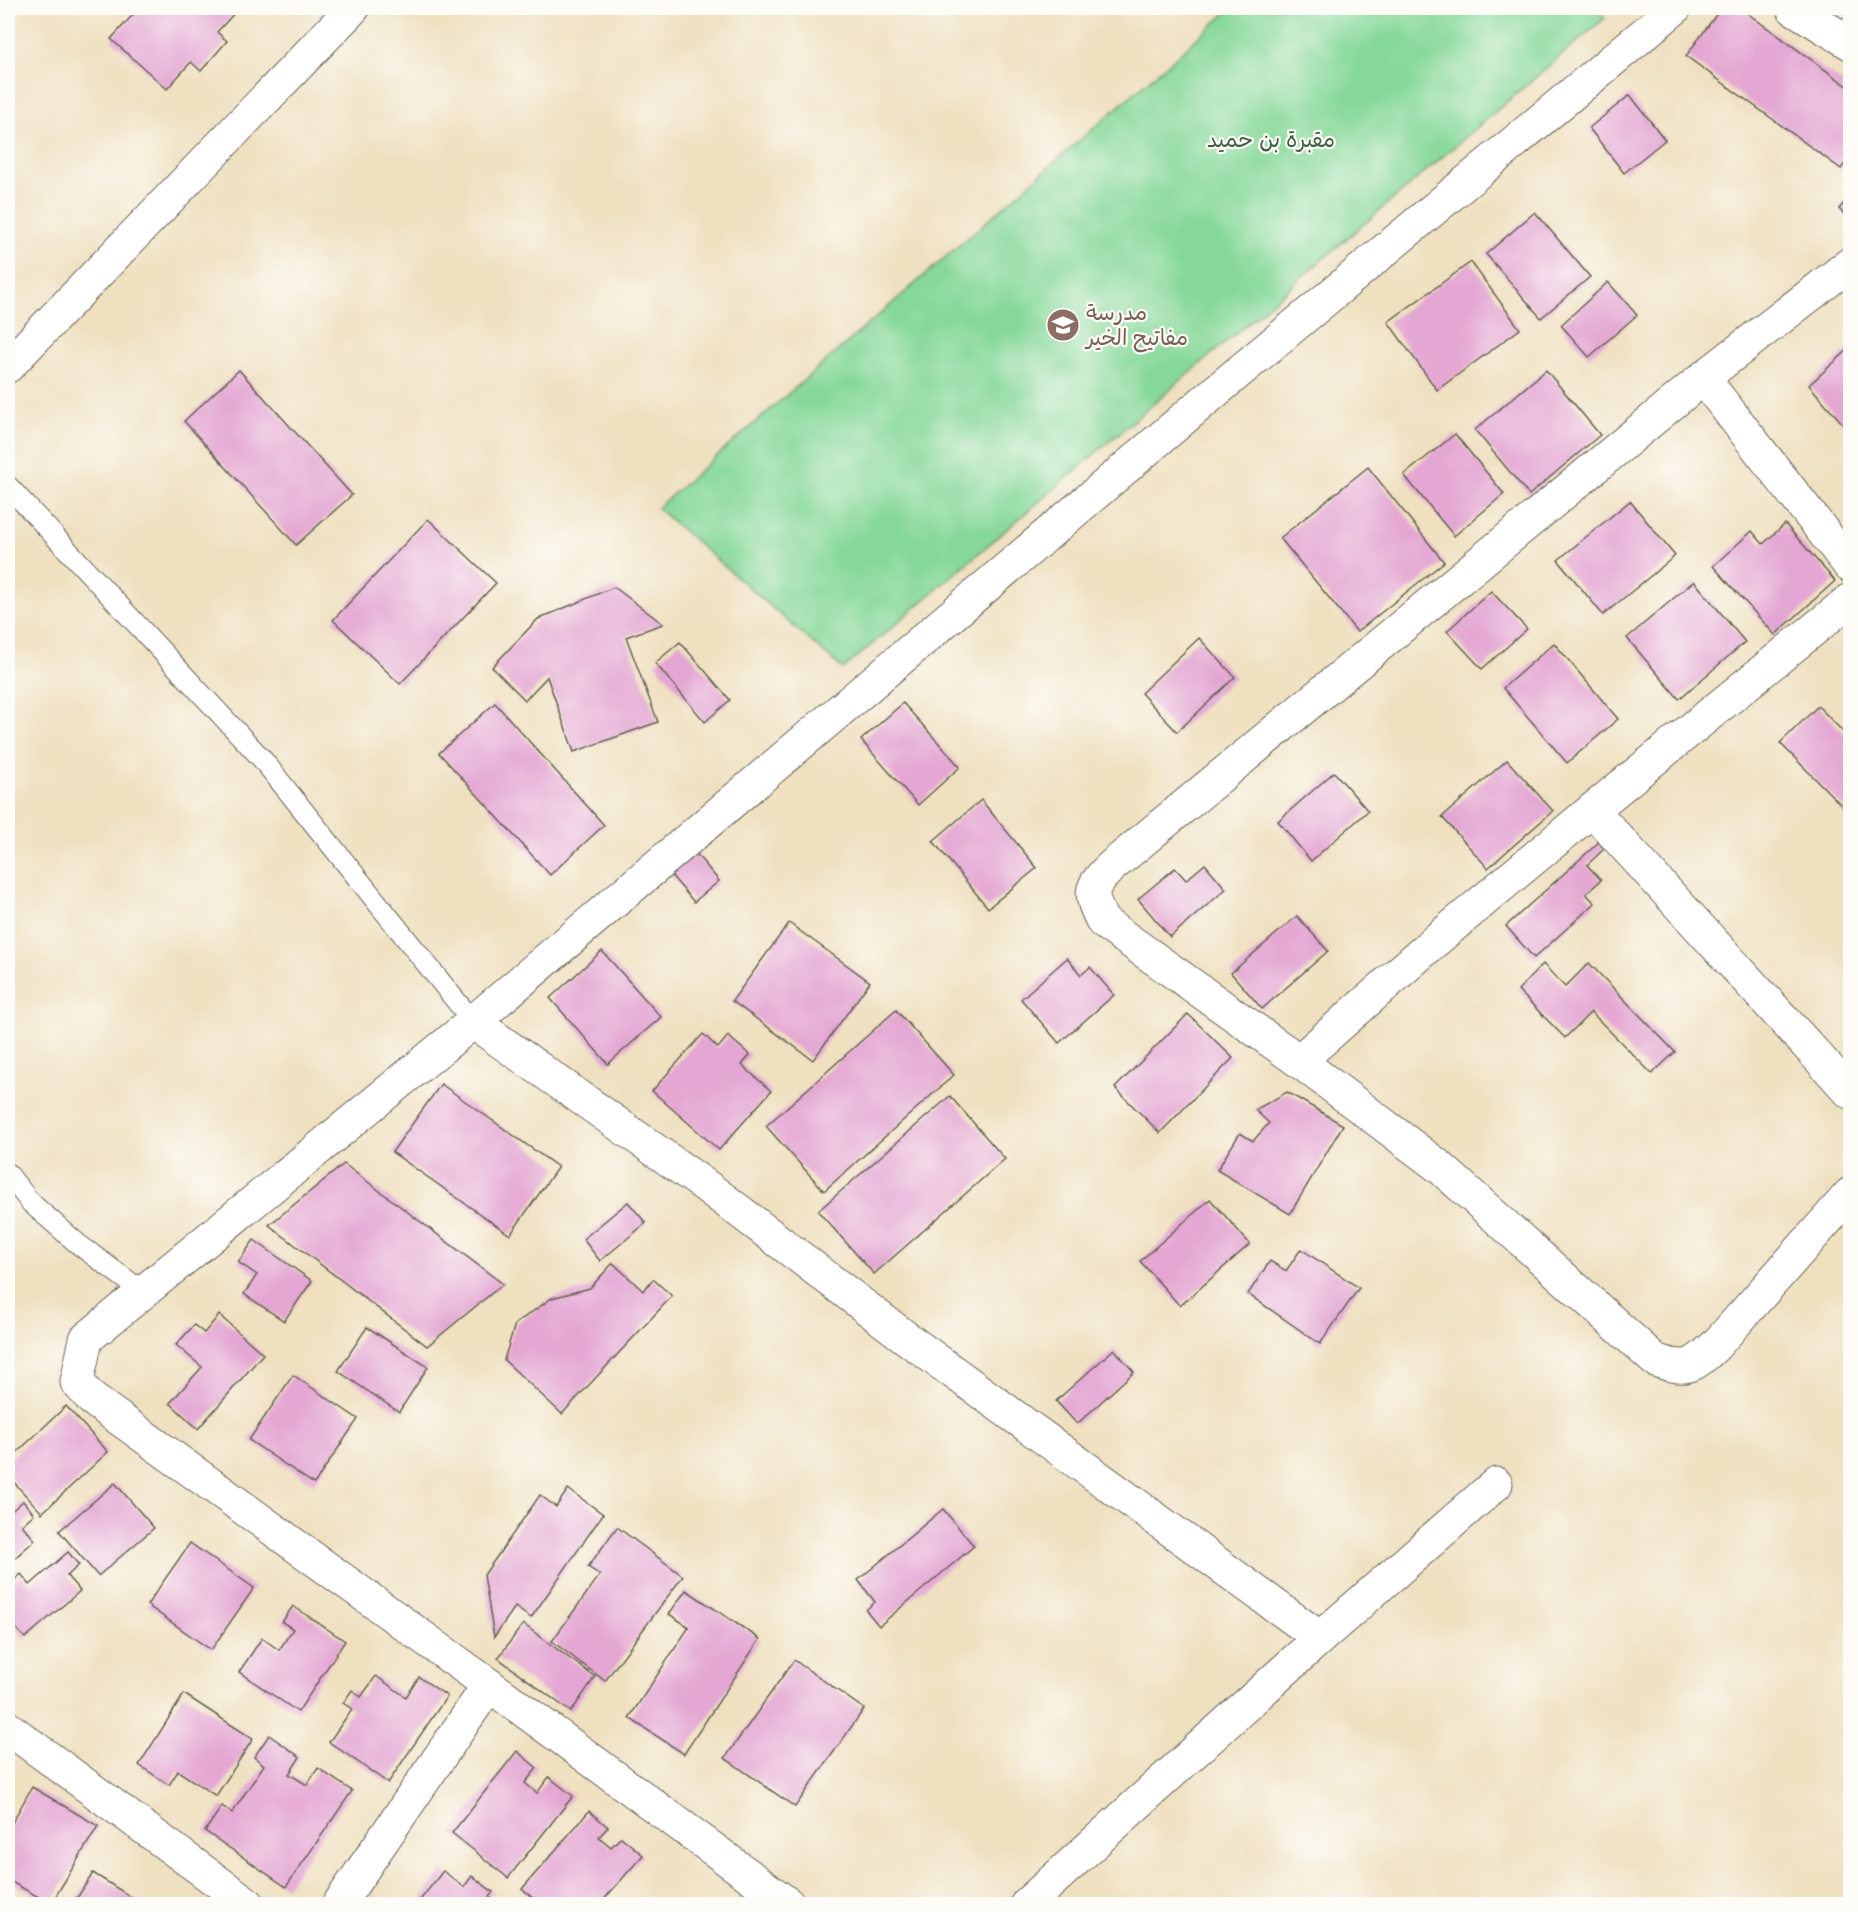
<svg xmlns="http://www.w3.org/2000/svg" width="1858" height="1912" font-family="Sriracha,'Playpen Sans Arabic',sans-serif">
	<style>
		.green { fill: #85d899; stroke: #507a5a; stroke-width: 1.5 }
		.building { fill: #e4a7d3 }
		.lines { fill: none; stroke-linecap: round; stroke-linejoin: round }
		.lane-casing { stroke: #666155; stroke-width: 22 }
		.street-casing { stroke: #666155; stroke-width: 35 }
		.primary-casing { stroke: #666155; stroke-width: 35 }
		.lane { stroke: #fff; stroke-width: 20 }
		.street { stroke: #fff; stroke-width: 33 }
		.primary { stroke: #fff; stroke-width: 33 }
		.labels { text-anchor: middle; stroke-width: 4.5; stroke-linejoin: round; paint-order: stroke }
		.park-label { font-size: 22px; fill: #415e48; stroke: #fdfcf7 }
		.education-label { font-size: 22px; fill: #785e54; stroke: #fdfcf7; text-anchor: start }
	</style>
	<rect width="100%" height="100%" fill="#fdfcf7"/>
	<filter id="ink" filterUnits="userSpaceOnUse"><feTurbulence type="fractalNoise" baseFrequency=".0167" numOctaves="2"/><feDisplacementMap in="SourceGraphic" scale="12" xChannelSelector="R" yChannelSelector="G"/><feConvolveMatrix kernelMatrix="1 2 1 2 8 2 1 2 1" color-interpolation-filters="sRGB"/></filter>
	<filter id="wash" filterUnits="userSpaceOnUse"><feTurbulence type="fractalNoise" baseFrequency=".008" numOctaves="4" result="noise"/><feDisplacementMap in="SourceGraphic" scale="24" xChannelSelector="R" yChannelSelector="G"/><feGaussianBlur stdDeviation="1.35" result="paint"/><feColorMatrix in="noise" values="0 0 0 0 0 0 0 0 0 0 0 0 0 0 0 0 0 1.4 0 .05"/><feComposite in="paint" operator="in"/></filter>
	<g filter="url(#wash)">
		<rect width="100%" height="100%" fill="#efe0c0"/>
		<path class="green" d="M 1232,8 L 1591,8 L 1605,18 L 843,669 L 657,508 Z"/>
		<g id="blocks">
			<g class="building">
				<path d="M 139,8 L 239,8 L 217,32 L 227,41 L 201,71 L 191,62 L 167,89 L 111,39 Z"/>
				<path d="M 1721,8 L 1740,8 L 1850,88 L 1850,157 L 1841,169 L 1686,56 Z"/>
				<path d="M 1630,95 L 1665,140 L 1624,173 L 1589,128 Z"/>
				<path d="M 1850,196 L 1850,220 L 1839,209 Z"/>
				<path d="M 1535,212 L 1590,277 L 1541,318 L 1486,254 Z"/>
				<path d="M 1471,262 L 1520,329 L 1437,390 L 1388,322 Z"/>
				<path d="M 1608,282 L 1637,315 L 1589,357 L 1561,325 Z"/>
				<path d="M 1850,348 L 1850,432 L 1809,385 Z"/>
				<path d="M 239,370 L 352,495 L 296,545 L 184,421 Z"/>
				<path d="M 1546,370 L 1600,435 L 1529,495 L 1475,430 Z"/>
				<path d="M 1455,434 L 1504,494 L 1454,536 L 1404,475 Z"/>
				<path d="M 1368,467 L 1444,562 L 1357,632 L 1280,538 Z"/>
				<path d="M 1630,501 L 1675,556 L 1603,615 L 1558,560 Z"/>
				<path d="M 428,519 L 496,583 L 400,684 L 333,620 Z"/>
				<path d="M 1785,524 L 1835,581 L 1775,635 L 1713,566 L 1752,531 L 1763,544 Z"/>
				<path d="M 1694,581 L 1745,642 L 1679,699 L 1627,638 Z"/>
				<path d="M 614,587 L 663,624 L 626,637 L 658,722 L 574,752 L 547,677 L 525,700 L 492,667 L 538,619 Z"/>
				<path d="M 1491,591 L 1527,629 L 1482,669 L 1447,631 Z"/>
				<path d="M 1199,638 L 1235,677 L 1177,732 L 1141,693 Z"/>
				<path d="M 680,642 L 730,700 L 705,722 L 655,663 Z"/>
				<path d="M 1554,643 L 1618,719 L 1567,763 L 1503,688 Z"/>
				<path d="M 495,703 L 604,825 L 550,875 L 439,753 Z"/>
				<path d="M 903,703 L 960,767 L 918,805 L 861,740 Z"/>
				<path d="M 1818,706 L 1850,739 L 1850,814 L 1780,743 Z"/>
				<path d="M 1507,760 L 1553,811 L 1488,868 L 1442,817 Z"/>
				<path d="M 1334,772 L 1368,811 L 1311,861 L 1278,821 Z"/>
				<path d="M 981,800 L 1037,868 L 988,908 L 933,841 Z"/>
				<path d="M 1599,842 L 1604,849 L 1587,865 L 1601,880 L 1586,894 L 1595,903 L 1534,958 L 1506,926 Z"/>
				<path d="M 689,845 L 719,881 L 694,902 L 664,867 Z"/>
				<path d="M 1205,864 L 1226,889 L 1170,937 L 1138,899 L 1175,868 L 1186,880 Z"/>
				<path d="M 1297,916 L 1328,951 L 1262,1009 L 1231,973 Z"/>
				<path d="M 789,923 L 870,982 L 813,1060 L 732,1001 Z"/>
				<path d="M 602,951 L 661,1017 L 608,1064 L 550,998 Z"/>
				<path d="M 1067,958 L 1081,975 L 1090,967 L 1114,995 L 1059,1043 L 1021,999 Z"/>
				<path d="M 1589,963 L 1675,1052 L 1652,1074 L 1591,1012 L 1565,1038 L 1518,990 L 1543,964 L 1565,987 Z"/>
				<path d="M 896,1010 L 954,1075 L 824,1191 L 766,1126 Z"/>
				<path d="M 1188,1014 L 1233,1058 L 1160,1133 L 1115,1088 Z"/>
				<path d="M 703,1034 L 718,1048 L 728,1036 L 750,1055 L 742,1065 L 771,1091 L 719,1150 L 652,1091 Z"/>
				<path d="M 441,1084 L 558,1167 L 510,1235 L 392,1152 Z"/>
				<path d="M 1287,1092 L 1343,1125 L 1290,1214 L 1217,1170 L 1240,1133 L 1253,1141 L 1269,1123 L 1255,1110 Z"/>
				<path d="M 950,1096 L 1005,1159 L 874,1274 L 818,1211 Z"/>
				<path d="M 344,1164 L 503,1284 L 427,1346 L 269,1225 Z"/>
				<path d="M 1210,1199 L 1250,1244 L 1180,1306 L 1140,1261 Z"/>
				<path d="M 628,1202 L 646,1223 L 600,1261 L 583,1239 Z"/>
				<path d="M 254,1240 L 312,1281 L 284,1321 L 244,1294 L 257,1275 L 238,1262 Z"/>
				<path d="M 1301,1249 L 1359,1288 L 1320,1344 L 1248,1294 L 1270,1261 L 1286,1271 Z"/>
				<path d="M 613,1263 L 643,1291 L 653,1279 L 672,1296 L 562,1414 L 504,1360 L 515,1324 L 552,1298 L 590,1288 Z"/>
				<path d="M 219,1315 L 263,1354 L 198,1429 L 170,1403 L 202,1367 L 176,1345 L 194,1325 L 204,1333 Z"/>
				<path d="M 367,1327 L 428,1367 L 399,1412 L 338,1371 Z"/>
				<path d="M 1114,1349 L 1134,1372 L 1077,1424 L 1056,1401 Z"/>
				<path d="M 293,1375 L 358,1419 L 314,1484 L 249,1440 Z"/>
				<path d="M 66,1406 L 108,1452 L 42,1513 L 8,1476 L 8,1461 Z"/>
				<path d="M 115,1483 L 154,1528 L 98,1576 L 59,1531 Z"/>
				<path d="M 568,1489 L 603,1514 L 531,1618 L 515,1607 L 494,1637 L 484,1575 L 540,1495 L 556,1507 Z"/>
				<path d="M 23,1501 L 34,1514 L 22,1525 L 35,1540 L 8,1564 L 8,1514 Z"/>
				<path d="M 943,1509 L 974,1546 L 879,1626 L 866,1610 L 875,1602 L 858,1580 Z"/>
				<path d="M 617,1527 L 683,1576 L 605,1681 L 552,1641 L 600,1575 L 588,1567 Z"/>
				<path d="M 190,1543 L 254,1588 L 211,1650 L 147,1605 Z"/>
				<path d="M 68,1552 L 79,1565 L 67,1576 L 80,1591 L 25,1638 L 12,1624 L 8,1628 L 8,1586 L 21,1574 L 30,1585 Z"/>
				<path d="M 686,1590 L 760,1639 L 684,1754 L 629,1718 L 689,1627 L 669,1614 Z"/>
				<path d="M 293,1606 L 345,1641 L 298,1712 L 239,1672 L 262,1638 L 279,1650 L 293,1629 L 282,1622 Z"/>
				<path d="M 523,1624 L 595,1677 L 571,1712 L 498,1658 Z"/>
				<path d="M 794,1660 L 864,1709 L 795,1807 L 725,1758 Z"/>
				<path d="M 376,1676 L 406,1697 L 419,1677 L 447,1696 L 388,1783 L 329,1742 L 352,1709 L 343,1703 L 352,1690 L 361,1697 Z"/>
				<path d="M 184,1694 L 253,1739 L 216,1796 L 178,1771 L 169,1785 L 139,1765 Z"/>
				<path d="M 269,1735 L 300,1757 L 289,1774 L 307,1785 L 318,1768 L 352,1791 L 286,1887 L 205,1831 L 222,1806 L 232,1813 L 264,1765 L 254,1757 Z"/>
				<path d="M 517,1751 L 537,1768 L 525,1783 L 537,1793 L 549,1777 L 573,1796 L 508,1878 L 452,1833 Z"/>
				<path d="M 32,1787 L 98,1826 L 51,1904 L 8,1880 L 8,1830 Z"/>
				<path d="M 589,1811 L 608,1827 L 599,1837 L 611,1847 L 621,1837 L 643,1855 L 600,1904 L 540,1904 L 522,1889 Z"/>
				<path d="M 443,1871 L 464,1887 L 472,1876 L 493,1892 L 489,1897 L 499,1904 L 417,1904 Z"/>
				<path d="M 93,1873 L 142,1904 L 73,1904 Z"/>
			</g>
		</g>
	</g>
	<g filter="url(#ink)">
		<use href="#blocks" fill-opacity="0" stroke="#666155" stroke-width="1.5"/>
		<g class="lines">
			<defs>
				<g id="lane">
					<path d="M 8,486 L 262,759 L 473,1022"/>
					<path d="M 8,1174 L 31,1203 L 78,1244 L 143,1292"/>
				</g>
				<g id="street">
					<path d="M 1850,264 L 1703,378 L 1113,865 C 1089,888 1088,892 1103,922 L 1299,1061 L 1441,1168 L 1655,1360 C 1687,1371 1692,1368 1716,1345 L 1850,1194"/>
					<path d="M 8,366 L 353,8"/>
					<path d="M 1703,378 L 1850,566"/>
					<path d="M 1592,810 L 1850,1092"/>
					<path d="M 473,1022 L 706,1186 L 909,1340 L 1320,1638"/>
					<path d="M 1299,1061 L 1435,941 L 1592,810 L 1850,600"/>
					<path d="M 8,1728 L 248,1904"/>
					<path d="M 339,1904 L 489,1685"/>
					<path d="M 788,1904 L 489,1685 L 92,1399 L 77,1382 L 86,1339 L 473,1022 L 1216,391 L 1675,8"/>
					<path d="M 1027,1904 L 1320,1638 L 1496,1484"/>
				</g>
				<path id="primary" d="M 1793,8 L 1850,43"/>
			</defs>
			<use href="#lane" class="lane-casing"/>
			<use href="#street" class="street-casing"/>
			<use href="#primary" class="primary-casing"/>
			<use href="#lane" class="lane"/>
			<use href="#street" class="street"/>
			<use href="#primary" class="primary"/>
		</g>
	</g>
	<defs>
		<symbol id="school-disc" viewBox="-11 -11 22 22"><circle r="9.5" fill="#8d6e63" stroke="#fdfcf7"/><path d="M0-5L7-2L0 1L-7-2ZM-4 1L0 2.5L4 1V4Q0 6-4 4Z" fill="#fff"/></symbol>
	</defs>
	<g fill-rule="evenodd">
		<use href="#school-disc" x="1044" y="306" width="38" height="38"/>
	</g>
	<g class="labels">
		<g class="park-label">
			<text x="1271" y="147">مقبرة بن حميد</text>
		</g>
		<g class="education-label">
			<text x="1086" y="320">مدرسة<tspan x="1086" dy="25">مفاتيح الخير</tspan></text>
		</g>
	</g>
	<rect width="1858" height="1912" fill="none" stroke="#fdfcf7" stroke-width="30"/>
</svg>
